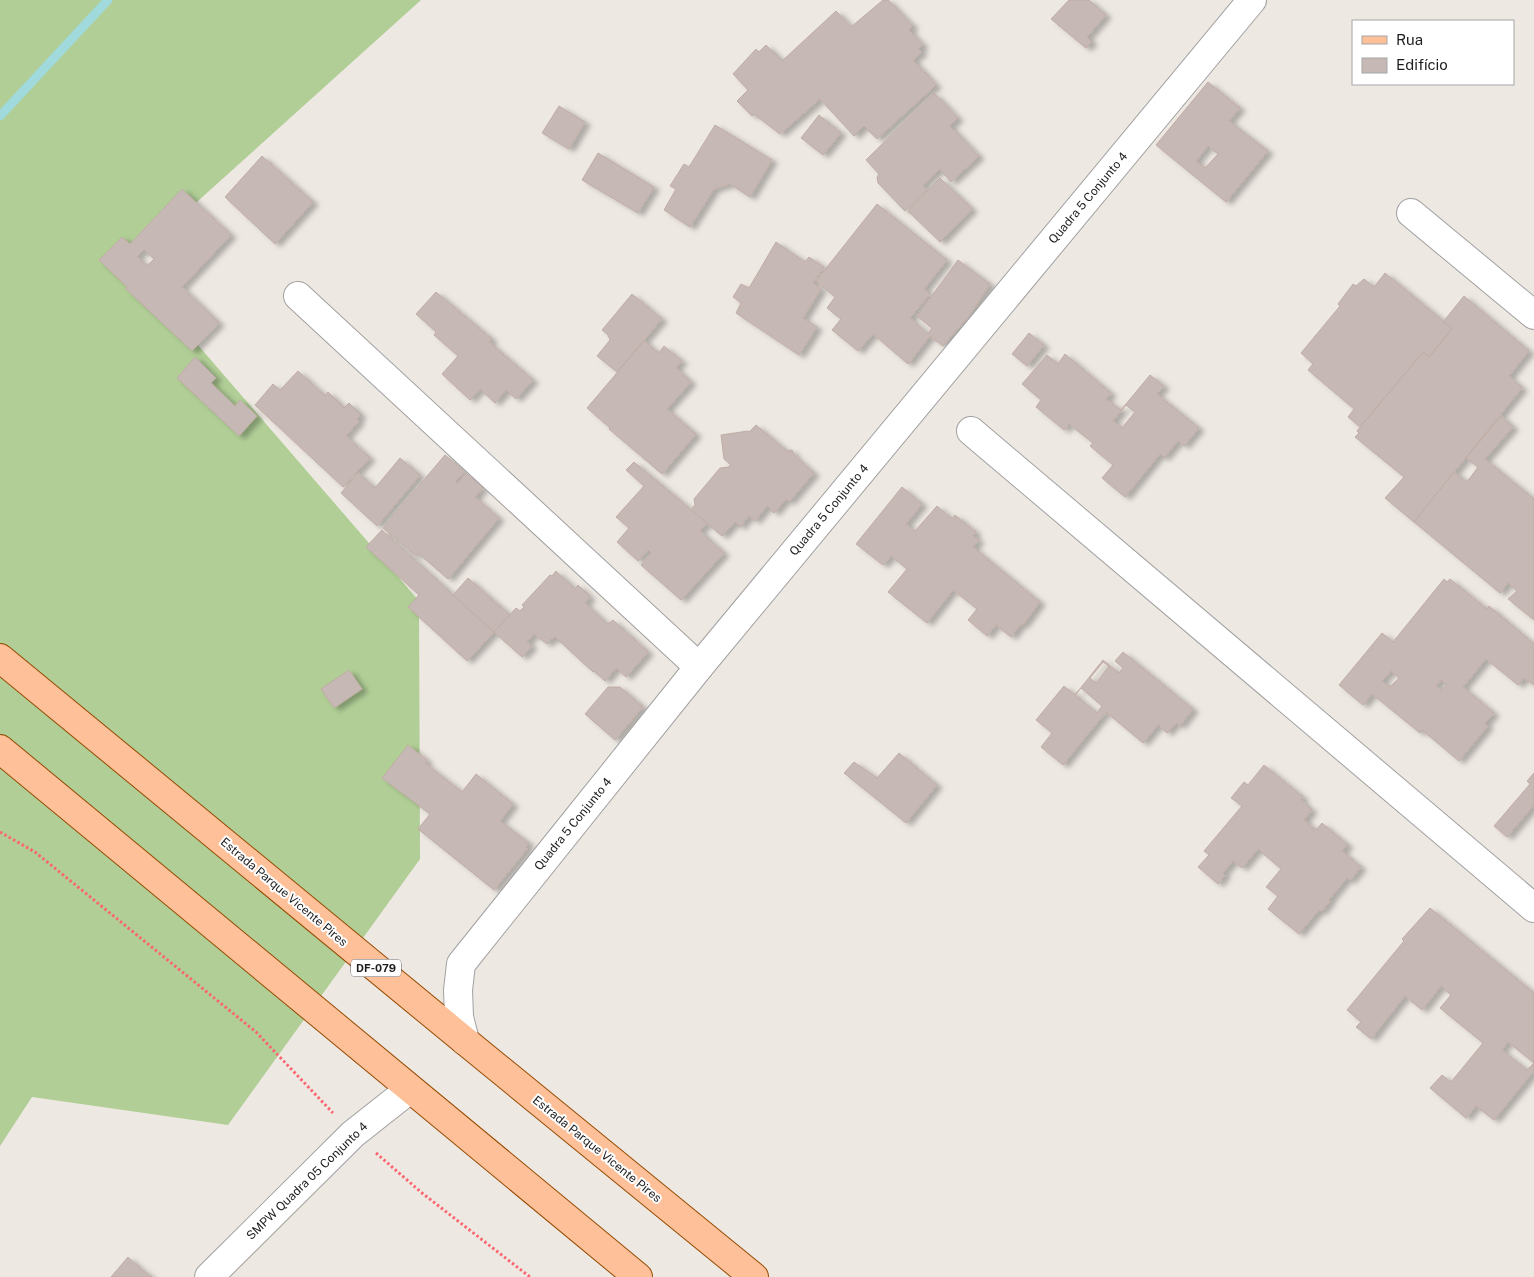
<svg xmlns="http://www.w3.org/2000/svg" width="1534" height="1277" font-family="'Public Sans',sans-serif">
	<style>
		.forest { fill: #b0ce96 }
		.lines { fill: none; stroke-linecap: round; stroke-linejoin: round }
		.stream { stroke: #a1dadd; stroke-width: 9 }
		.building { fill: #c6b9b5; stroke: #c0aca4; fill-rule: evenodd; filter: url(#shadow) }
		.street-casing { stroke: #a1a1a1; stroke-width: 30 }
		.primary-casing { stroke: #954a00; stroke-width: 30 }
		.path { stroke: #fb6670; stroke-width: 3; stroke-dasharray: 2.5 2.5; stroke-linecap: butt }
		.street { stroke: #fff; stroke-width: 28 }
		.primary { stroke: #fdc098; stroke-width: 28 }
		.labels { text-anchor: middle; stroke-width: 4; stroke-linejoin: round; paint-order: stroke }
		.shield { fill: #fff; stroke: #616161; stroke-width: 1 }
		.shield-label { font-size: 11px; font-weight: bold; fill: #1d1d1d }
		.street-label { font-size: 12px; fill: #1d1d1d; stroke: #fff }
	</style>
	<defs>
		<filter id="shadow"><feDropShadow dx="5.5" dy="3" stdDeviation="2.5" flood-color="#0004"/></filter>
	</defs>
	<rect width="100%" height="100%" fill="#eee8e2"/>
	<path class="forest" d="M 0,0 L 421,0 L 128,264 L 419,601 L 420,859 L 228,1125 L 32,1097 L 0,1146 Z"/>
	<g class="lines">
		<path class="stream" d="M 0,116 L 108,0"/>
	</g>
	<g class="building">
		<path d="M 883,0 L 888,0 L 913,26 L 909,30 L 923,45 L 919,49 L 922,52 L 913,60 L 936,85 L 877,139 L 864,126 L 854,136 L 820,99 L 780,134 L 754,114 L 752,116 L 737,101 L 748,90 L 733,74 L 756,49 L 759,52 L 766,45 L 782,61 L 836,11 L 851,27 Z"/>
		<path d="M 1069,0 L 1089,0 L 1106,15 L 1087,37 L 1092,42 L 1086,48 L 1051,19 Z"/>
		<path d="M 1208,82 L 1240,108 L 1229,121 L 1268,151 L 1226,202 L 1156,145 ZM 1208,146 L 1218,154 L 1205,168 L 1196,161 Z"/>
		<path d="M 934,93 L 958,118 L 950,126 L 979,156 L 951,182 L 940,169 L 923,185 L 927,190 L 905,211 L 878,183 L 877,177 L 879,174 L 866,160 Z"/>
		<path d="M 559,106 L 585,122 L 569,149 L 542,133 Z"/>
		<path d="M 819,115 L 841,133 L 823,155 L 801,138 Z"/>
		<path d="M 715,125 L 772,160 L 750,197 L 730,184 L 714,189 L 690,227 L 664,210 L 676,189 L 670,186 L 684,164 L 689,167 Z"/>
		<path d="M 598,153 L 654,187 L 638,213 L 582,180 Z"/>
		<path d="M 262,156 L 313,202 L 275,244 L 225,197 Z"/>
		<path d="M 940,178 L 972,209 L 940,242 L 908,211 Z"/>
		<path d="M 182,189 L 231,235 L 182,287 L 219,323 L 192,351 L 126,289 L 127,287 L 99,260 L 122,237 L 130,244 ZM 144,250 L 154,259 L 147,266 L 137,257 Z"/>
		<path d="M 877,204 L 947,260 L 924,289 L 930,294 L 910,318 L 928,334 L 932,328 L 917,316 L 958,260 L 990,284 L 968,317 L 943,346 L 930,336 L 908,364 L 873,334 L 858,351 L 832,330 L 841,319 L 827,308 L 835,297 L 816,281 Z"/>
		<path d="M 776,242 L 805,262 L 809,257 L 824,267 L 813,283 L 821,289 L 803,318 L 817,327 L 799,355 L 736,313 L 741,303 L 733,297 L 741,284 L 749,288 Z"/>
		<path d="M 1385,273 L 1452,328 L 1429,357 L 1423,352 L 1360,427 L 1348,417 L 1354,409 L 1308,370 L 1313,364 L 1301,353 L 1340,306 L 1338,304 L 1353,284 L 1356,286 L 1364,279 L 1374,287 Z"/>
		<path d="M 436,292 L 492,339 L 489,342 L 533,380 L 516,399 L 506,390 L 495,403 L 480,389 L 470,400 L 442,374 L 458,356 L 434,335 L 436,332 L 416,314 Z"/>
		<path d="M 632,294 L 662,319 L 617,372 L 597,356 L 610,340 L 608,335 L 602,330 Z"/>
		<path d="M 1464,296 L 1529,351 L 1509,376 L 1522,388 L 1414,522 L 1385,498 L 1404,477 L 1355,437 L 1359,433 L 1357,431 L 1423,352 L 1429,357 L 1444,339 L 1452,328 L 1443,322 Z"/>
		<path d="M 1029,333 L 1044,345 L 1027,366 L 1012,354 Z"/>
		<path d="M 644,341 L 659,353 L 664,346 L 682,361 L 676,368 L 691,382 L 667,409 L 696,434 L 662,474 L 609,429 L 610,428 L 587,408 Z"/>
		<path d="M 1065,354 L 1111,393 L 1106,399 L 1121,410 L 1150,375 L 1164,386 L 1157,394 L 1199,428 L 1184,446 L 1178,441 L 1164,458 L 1160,454 L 1125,497 L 1102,478 L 1113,465 L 1090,446 L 1093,443 L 1069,424 L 1064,430 L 1036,407 L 1041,400 L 1022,384 L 1047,355 L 1058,364 ZM 1126,405 L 1135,412 L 1122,428 L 1113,421 Z"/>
		<path d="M 195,357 L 216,378 L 211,383 L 235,406 L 240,400 L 257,416 L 239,436 L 177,378 Z"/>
		<path d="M 298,371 L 325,396 L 328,392 L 344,408 L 349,403 L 361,415 L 357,419 L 359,421 L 346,436 L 370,458 L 343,487 L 255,405 L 273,384 L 280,390 Z"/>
		<path d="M 1501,416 L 1513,427 L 1485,459 L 1534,499 L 1534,620 L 1508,599 L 1517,591 L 1508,583 L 1500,593 L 1414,522 L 1454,472 L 1467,482 L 1478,467 L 1466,458 Z"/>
		<path d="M 756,425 L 787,451 L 792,450 L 795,456 L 814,473 L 789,502 L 786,499 L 774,513 L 767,506 L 755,521 L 749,516 L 740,527 L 735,522 L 722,536 L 691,510 L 695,505 L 694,499 L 720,468 L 728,467 L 731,465 L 724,459 L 721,435 L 748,431 L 749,432 Z"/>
		<path d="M 445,455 L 463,470 L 463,474 L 456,481 L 458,483 L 466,473 L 483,488 L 475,497 L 499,518 L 448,579 L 418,553 L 416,556 L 383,528 Z"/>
		<path d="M 400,458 L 420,475 L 377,526 L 341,493 L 358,473 L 375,488 Z"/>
		<path d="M 634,462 L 707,523 L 700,531 L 724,553 L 681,600 L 641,565 L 651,553 L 648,550 L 638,561 L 617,542 L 629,528 L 616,517 L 644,486 L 626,470 Z"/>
		<path d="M 902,487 L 922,504 L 906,524 L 915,531 L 937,506 L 952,519 L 955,515 L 976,532 L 973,536 L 979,540 L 973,547 L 1040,602 L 1023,625 L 1021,624 L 1011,637 L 996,625 L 987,636 L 968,620 L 977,609 L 953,590 L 927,623 L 888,592 L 907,569 L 891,556 L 883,565 L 856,544 Z"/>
		<path d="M 382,530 L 494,632 L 467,661 L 408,607 L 419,595 L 366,547 Z"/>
		<path d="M 556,571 L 575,589 L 578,585 L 590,597 L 585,603 L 606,623 L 608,624 L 613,620 L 648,652 L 626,677 L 616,668 L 605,681 L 594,671 L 593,672 L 555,637 L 552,640 L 551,639 L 547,644 L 534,634 L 527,642 L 532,646 L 522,657 L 494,632 L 516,608 L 520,611 L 524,607 L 522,605 L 550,575 L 552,576 Z"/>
		<path d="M 468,578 L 510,615 L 494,632 L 453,595 Z"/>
		<path d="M 1444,579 L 1447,582 L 1450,579 L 1487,609 L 1489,606 L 1534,644 L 1534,685 L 1524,678 L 1518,685 L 1486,659 L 1463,687 L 1494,713 L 1485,723 L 1488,726 L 1459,761 L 1422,730 L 1420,733 L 1372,694 L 1363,705 L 1339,685 L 1382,633 L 1393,642 ZM 1391,671 L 1399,678 L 1390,687 L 1382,681 ZM 1441,680 L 1447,684 L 1442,691 L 1436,686 Z"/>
		<path d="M 1123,652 L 1193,709 L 1180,726 L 1176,723 L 1167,733 L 1158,725 L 1143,743 L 1106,712 L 1063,765 L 1041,747 L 1052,733 L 1036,720 L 1064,686 L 1075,695 L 1103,660 L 1119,673 L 1123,668 L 1115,661 ZM 1103,662 L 1109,666 L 1096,683 L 1090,678 ZM 1081,688 L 1102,706 L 1097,713 L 1075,695 Z"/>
		<path d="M 349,670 L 362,689 L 334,708 L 321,689 Z"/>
		<path d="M 608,687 L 620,687 L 643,707 L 615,740 L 585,714 Z"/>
		<path d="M 408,745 L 427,760 L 425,763 L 462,792 L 476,774 L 513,804 L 500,821 L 529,843 L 526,847 L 527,849 L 494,890 L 418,829 L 430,814 L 382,778 Z"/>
		<path d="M 899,753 L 937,785 L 906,823 L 844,773 L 854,762 L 877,778 Z"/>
		<path d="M 1264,765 L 1303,797 L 1301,800 L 1312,810 L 1304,820 L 1316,830 L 1322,823 L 1348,845 L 1342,851 L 1361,867 L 1350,881 L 1347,878 L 1329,900 L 1330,901 L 1321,912 L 1319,910 L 1299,934 L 1268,909 L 1278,896 L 1266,887 L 1281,869 L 1258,849 L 1242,868 L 1233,861 L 1223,873 L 1225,875 L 1218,884 L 1198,867 L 1209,855 L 1204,851 L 1242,806 L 1231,798 L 1244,782 L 1248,785 Z"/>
		<path d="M 1534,773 L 1534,805 L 1507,837 L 1494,826 L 1530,784 L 1527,781 Z"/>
		<path d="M 1430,908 L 1534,993 L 1534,1071 L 1494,1120 L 1476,1106 L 1466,1118 L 1430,1088 L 1442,1075 L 1451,1082 L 1483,1043 L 1440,1008 L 1451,995 L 1441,986 L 1422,1010 L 1405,996 L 1371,1039 L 1356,1027 L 1361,1022 L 1347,1010 L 1404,941 L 1402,939 ZM 1508,1042 L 1534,1063 L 1527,1070 L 1502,1050 Z"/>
		<path d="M 128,1257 L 141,1269 L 152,1277 L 111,1277 Z"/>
	</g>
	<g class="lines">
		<defs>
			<g id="street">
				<path d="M 1411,213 L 1534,315"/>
				<path d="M 298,296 L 699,667"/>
				<path d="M 971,431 L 1534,908"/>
				<path d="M 465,1041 L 459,1017 L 458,990 L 461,964 L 699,667 L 1252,0"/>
				<path d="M 209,1277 L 353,1134 L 410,1089"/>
			</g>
			<g id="primary">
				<path d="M 0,658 L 465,1041 L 754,1277"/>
				<path d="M 0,749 L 638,1277"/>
			</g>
		</defs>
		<use href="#street" class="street-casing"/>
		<use href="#primary" class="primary-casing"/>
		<g class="path">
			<path d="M 0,832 L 35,852 L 256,1032 L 333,1113"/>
			<path d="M 376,1153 L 422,1193 L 530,1277"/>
		</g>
		<use href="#street" class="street"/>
		<use href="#primary" class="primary"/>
	</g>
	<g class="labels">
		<rect class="shield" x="351" y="959.5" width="50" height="17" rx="4"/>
		<g class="shield-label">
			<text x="376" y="972">DF-079</text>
		</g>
		<g class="street-label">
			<text transform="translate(1088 198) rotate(-50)" y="4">Quadra 5 Conjunto 4</text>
			<text transform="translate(829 510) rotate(-50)" y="4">Quadra 5 Conjunto 4</text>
			<text transform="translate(573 824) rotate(-51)" y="4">Quadra 5 Conjunto 4</text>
			<text transform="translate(284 892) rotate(40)" y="4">Estrada Parque Vicente Pires</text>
			<text transform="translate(597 1149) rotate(39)" y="4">Estrada Parque Vicente Pires</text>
			<text transform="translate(307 1181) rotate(-44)" y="4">SMPW Quadra 05 Conjunto 4</text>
		</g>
	</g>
	<rect x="1352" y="20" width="162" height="65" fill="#ffffff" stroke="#a5a5a5"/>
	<rect x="1362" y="36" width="25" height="8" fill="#fdc098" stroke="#a5a5a5"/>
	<text x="1396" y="45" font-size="15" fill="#1d1d1d">Rua</text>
	<rect x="1362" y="58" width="25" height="15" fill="#c6b9b5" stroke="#a5a5a5"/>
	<text x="1396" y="70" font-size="15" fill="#1d1d1d">Edifício</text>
</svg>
